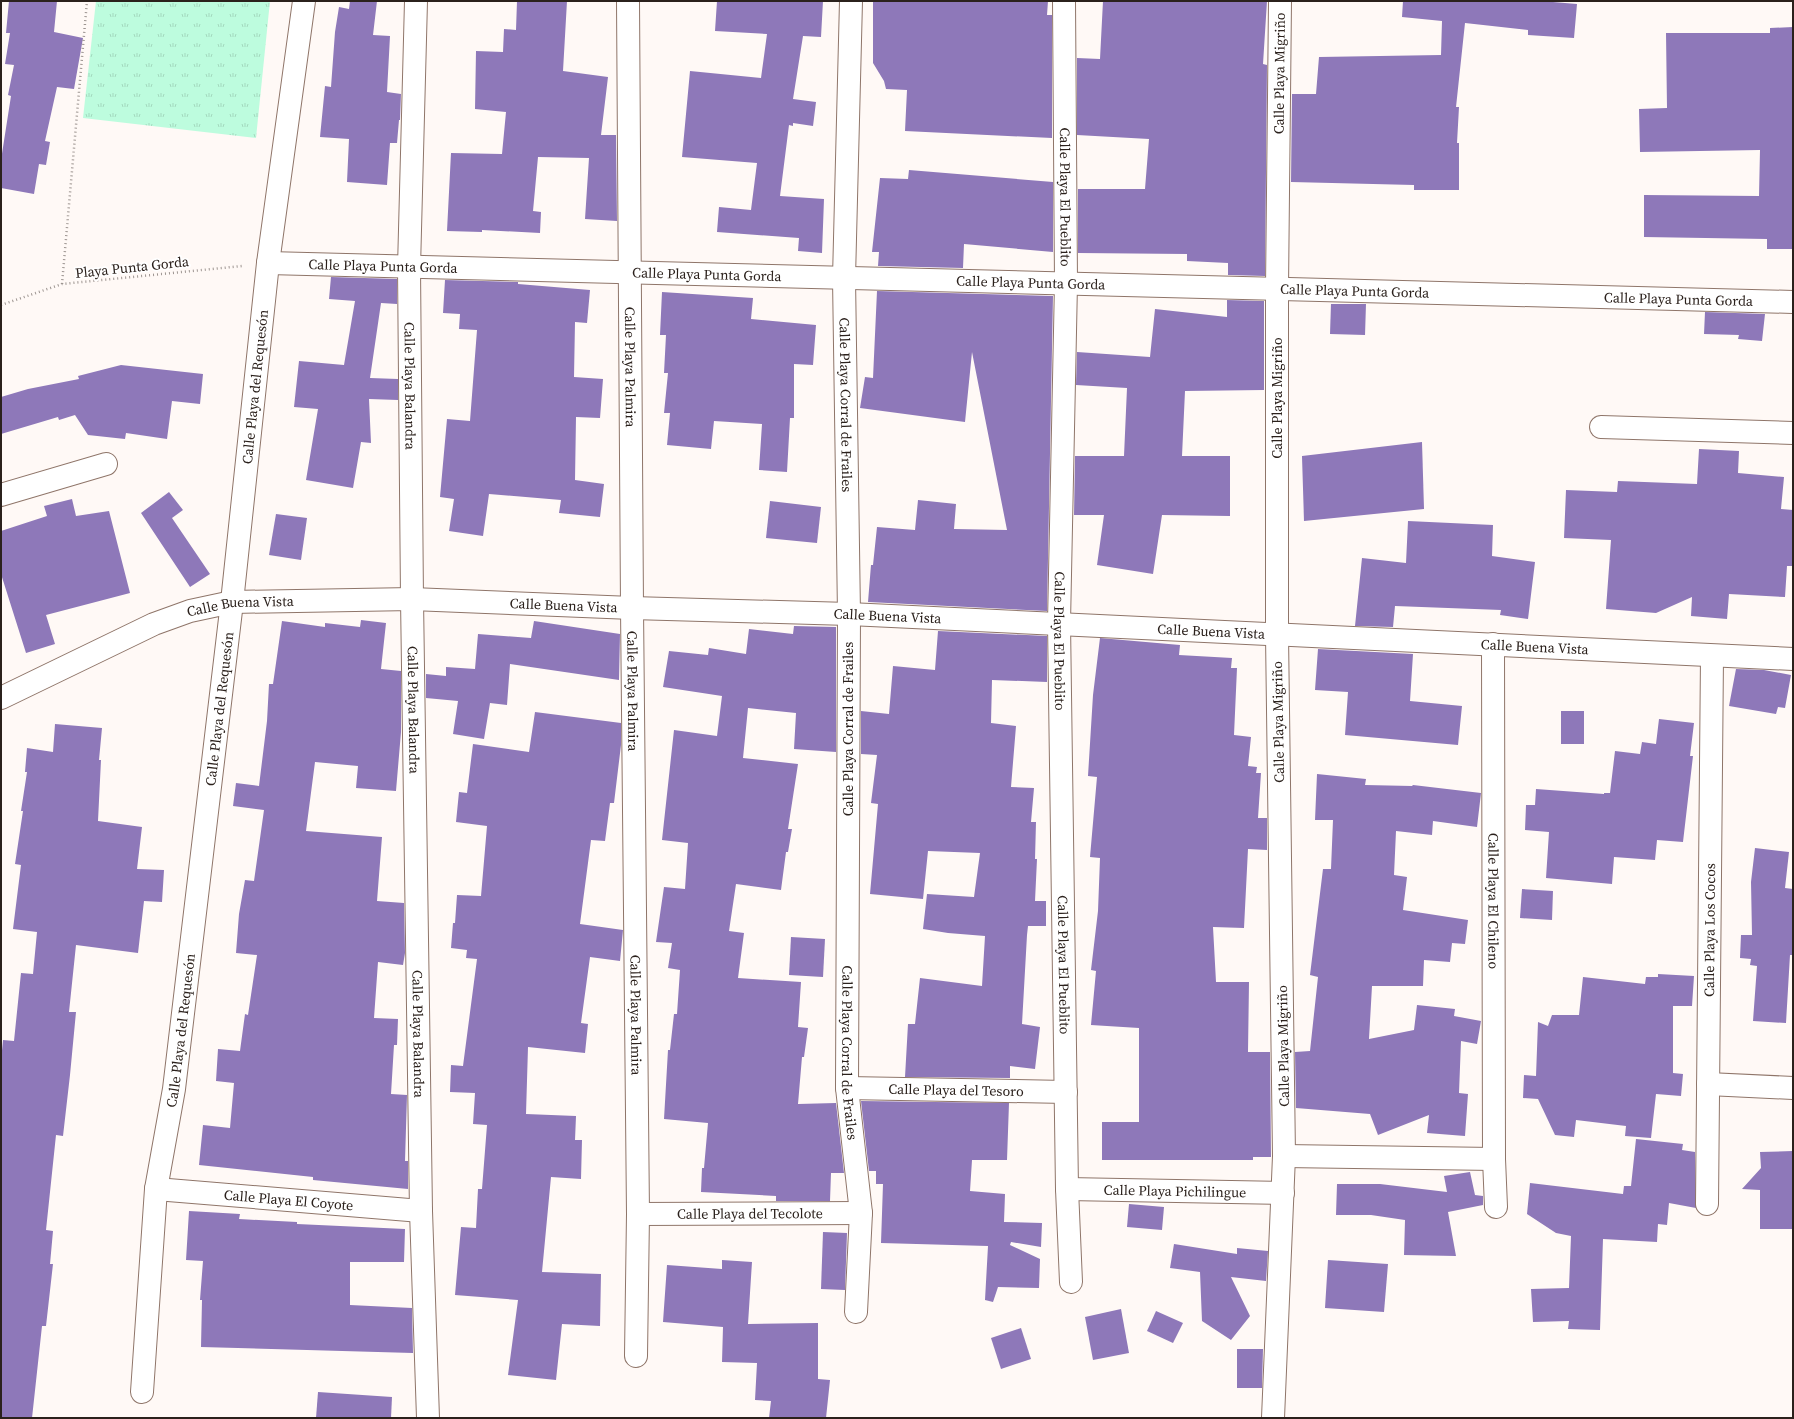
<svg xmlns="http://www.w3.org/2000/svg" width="1794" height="1419" font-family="'Source Serif 4',serif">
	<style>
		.park { fill: url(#park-tufts) }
		.building { fill: #8e78b9 }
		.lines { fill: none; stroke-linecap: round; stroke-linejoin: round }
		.minor-casing { stroke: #8f7569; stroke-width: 24 }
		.path { stroke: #9d9591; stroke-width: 2.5; stroke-dasharray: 1 3; stroke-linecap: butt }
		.minor { stroke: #fff; stroke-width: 22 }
		.labels { text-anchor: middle; stroke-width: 3.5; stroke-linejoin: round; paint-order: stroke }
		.street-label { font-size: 14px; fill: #2b211c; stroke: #fff }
	</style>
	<defs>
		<pattern id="park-tufts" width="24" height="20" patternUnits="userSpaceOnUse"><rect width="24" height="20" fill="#bdfcde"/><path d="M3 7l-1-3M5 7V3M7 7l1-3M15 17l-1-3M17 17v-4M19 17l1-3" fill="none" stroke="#a3d8be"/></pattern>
	</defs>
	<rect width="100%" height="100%" fill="#fff9f6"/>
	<path class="park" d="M 96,1 L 270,1 L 256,138 L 83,118 Z"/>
	<g class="building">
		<path d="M 9,1 L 57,1 L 54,32 L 83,38 L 74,89 L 57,87 L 45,141 L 50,142 L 46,165 L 39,164 L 34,194 L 1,188 L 1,160 L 11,96 L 8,95 L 14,65 L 5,64 L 10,33 L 6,33 Z"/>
		<path d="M 350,1 L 377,1 L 373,35 L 390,36 L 387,92 L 401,94 L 400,120 L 399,120 L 397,143 L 390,143 L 387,185 L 347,182 L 349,139 L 320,137 L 325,86 L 331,87 L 335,32 L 339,7 L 349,9 Z"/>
		<path d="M 517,1 L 567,1 L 563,71 L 608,77 L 601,135 L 616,135 L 617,221 L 585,219 L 589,158 L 538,157 L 533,211 L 541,212 L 540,233 L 482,230 L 482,232 L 447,231 L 451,153 L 502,154 L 506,112 L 475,109 L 476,51 L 503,52 L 504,29 L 516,30 Z"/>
		<path d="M 717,1 L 823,1 L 821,37 L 803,36 L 793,99 L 816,102 L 813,126 L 793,123 L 793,126 L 789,125 L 780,196 L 824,199 L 822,253 L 798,251 L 799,238 L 717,232 L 719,207 L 751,210 L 757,163 L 682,157 L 690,71 L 761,78 L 767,34 L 715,31 Z"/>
		<path d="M 873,1 L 1048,1 L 1047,15 L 1052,15 L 1052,138 L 905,131 L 907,90 L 886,89 L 884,81 L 873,63 Z"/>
		<path d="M 1103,1 L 1267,1 L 1263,64 L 1267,65 L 1265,276 L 1228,275 L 1228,263 L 1187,261 L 1187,254 L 1078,253 L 1078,189 L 1145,189 L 1149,139 L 1077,135 L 1077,58 L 1100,59 Z"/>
		<path d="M 1403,1 L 1541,1 L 1577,4 L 1574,38 L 1528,35 L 1528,30 L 1465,23 L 1456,107 L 1459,107 L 1457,143 L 1459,143 L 1459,190 L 1414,190 L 1414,185 L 1291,182 L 1292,94 L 1316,94 L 1319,57 L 1441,55 L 1442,21 L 1402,17 Z"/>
		<path d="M 1793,27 L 1793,249 L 1767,249 L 1767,239 L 1644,237 L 1644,195 L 1759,196 L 1760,150 L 1640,152 L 1639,109 L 1667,108 L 1666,33 L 1770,33 L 1770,28 Z"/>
		<path d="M 909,170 L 1053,182 L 1053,252 L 964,244 L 963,268 L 878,266 L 879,252 L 872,252 L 880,178 L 908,179 Z"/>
		<path d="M 331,277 L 397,279 L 397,304 L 381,303 L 370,378 L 398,379 L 398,400 L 369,399 L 371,443 L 361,442 L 353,488 L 306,480 L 318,409 L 294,407 L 299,361 L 344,365 L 355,301 L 329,299 Z"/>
		<path d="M 445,280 L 518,282 L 518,284 L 590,290 L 587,323 L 575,322 L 574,377 L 603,379 L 600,418 L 576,417 L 575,480 L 604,484 L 600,517 L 559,513 L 561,500 L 489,494 L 483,536 L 449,531 L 454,499 L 440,497 L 447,419 L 470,421 L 477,330 L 459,329 L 460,314 L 443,313 Z"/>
		<path d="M 877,291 L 1053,296 L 1047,611 L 868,602 L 871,565 L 873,565 L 877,527 L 915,530 L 918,500 L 956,504 L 954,529 L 1007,530 L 972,352 L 965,422 L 860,408 L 865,377 L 873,378 Z"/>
		<path d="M 662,292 L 753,298 L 751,319 L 816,325 L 813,365 L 794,364 L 794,418 L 790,418 L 787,472 L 759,470 L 762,424 L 714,421 L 711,449 L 667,445 L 670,413 L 664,413 L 668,373 L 664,373 L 666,335 L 660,335 Z"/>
		<path d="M 1227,300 L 1264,301 L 1264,390 L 1185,391 L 1182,456 L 1230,456 L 1230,516 L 1162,515 L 1153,574 L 1097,565 L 1104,515 L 1074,515 L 1075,456 L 1124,456 L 1127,388 L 1076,385 L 1077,352 L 1150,357 L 1155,309 L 1227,317 Z"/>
		<path d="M 1331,304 L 1366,304 L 1365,335 L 1330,334 Z"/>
		<path d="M 1705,312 L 1765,314 L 1762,341 L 1738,339 L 1739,335 L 1704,334 Z"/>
		<path d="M 121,365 L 203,374 L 200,404 L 172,401 L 167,439 L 126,433 L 125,439 L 88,435 L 75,415 L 59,420 L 58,417 L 1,434 L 1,397 L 28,389 L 79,379 L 78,376 Z"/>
		<path d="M 1422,442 L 1424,509 L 1304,521 L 1302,456 Z"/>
		<path d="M 1699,449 L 1739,451 L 1738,473 L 1784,477 L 1781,509 L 1793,510 L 1793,566 L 1787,566 L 1785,597 L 1729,594 L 1727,619 L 1691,616 L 1692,597 L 1656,613 L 1606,609 L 1611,540 L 1564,538 L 1566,490 L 1617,492 L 1618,481 L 1697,484 Z"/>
		<path d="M 169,492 L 183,510 L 172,518 L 210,574 L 190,587 L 141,513 Z"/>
		<path d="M 72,499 L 76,516 L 109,511 L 130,593 L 46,615 L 55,644 L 26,653 L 1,574 L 1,531 L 47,516 L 44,506 Z"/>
		<path d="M 770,501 L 821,507 L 817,543 L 766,538 Z"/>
		<path d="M 276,514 L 307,518 L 301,560 L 269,555 Z"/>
		<path d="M 1408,521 L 1493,525 L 1492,556 L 1535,562 L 1528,619 L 1500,615 L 1501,610 L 1395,606 L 1393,627 L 1355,626 L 1362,558 L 1406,563 Z"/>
		<path d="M 361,620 L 386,623 L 381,669 L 401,671 L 401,732 L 396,791 L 356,788 L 358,766 L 315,762 L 306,831 L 382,837 L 377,901 L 404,903 L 405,953 L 403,965 L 378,962 L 374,1018 L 398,1019 L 397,1045 L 394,1045 L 391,1094 L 407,1095 L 405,1161 L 408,1161 L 408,1189 L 313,1180 L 313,1177 L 199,1165 L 203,1125 L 230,1128 L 234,1083 L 216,1081 L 218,1049 L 240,1051 L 245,1014 L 248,1015 L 257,955 L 236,953 L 239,914 L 245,880 L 254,881 L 264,810 L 233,806 L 236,783 L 259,786 L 267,721 L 269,684 L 273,684 L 282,621 L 325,627 L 325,623 L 360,627 Z"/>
		<path d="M 534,621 L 620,634 L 619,680 L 510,664 L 507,705 L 490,703 L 484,739 L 453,734 L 458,701 L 426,698 L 426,674 L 446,676 L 446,667 L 475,669 L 478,634 L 531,638 Z"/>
		<path d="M 794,626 L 836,627 L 836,752 L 794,749 L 796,713 L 748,708 L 743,758 L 798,764 L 788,829 L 792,829 L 788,852 L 786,852 L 781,890 L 736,884 L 729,931 L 744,933 L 738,978 L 801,982 L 798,1027 L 808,1028 L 804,1057 L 802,1057 L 798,1104 L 836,1103 L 844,1173 L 831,1173 L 830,1201 L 776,1201 L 776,1196 L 701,1192 L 702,1168 L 704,1168 L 708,1123 L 664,1119 L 668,1050 L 670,1050 L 674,1014 L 677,1014 L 680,970 L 668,968 L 672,943 L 656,942 L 664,887 L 685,889 L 688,843 L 662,840 L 674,730 L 717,736 L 722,696 L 663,687 L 669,651 L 708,655 L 709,648 L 746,654 L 749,629 L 793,634 Z"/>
		<path d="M 938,631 L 1047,636 L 1047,682 L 992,680 L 991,723 L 1016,726 L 1011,787 L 1034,788 L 1031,822 L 1036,822 L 1035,859 L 1037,859 L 1035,901 L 1046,901 L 1046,926 L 1028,926 L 1027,935 L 1022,1024 L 1040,1027 L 1035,1069 L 1010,1066 L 1010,1078 L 905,1077 L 908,1024 L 915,1024 L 920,978 L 982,986 L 985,936 L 948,933 L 923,929 L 927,894 L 974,897 L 980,853 L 928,851 L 923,899 L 870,894 L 878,804 L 871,803 L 877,755 L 861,754 L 861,711 L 889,714 L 893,666 L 935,670 Z"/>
		<path d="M 1100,638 L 1180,645 L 1179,655 L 1232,658 L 1231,668 L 1237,668 L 1234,735 L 1251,737 L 1248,766 L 1257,767 L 1256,773 L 1261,773 L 1258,818 L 1267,818 L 1267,850 L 1248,849 L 1244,928 L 1213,927 L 1216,982 L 1249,982 L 1248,1052 L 1270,1052 L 1271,1157 L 1253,1157 L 1253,1160 L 1102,1160 L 1102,1122 L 1139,1122 L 1139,1028 L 1091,1025 L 1096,971 L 1091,970 L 1098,911 L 1100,858 L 1090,857 L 1097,777 L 1088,776 L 1093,695 Z"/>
		<path d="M 1318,649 L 1413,654 L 1410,701 L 1462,706 L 1458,745 L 1345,735 L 1348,692 L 1315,690 Z"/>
		<path d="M 1736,669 L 1764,670 L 1791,675 L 1785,708 L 1778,707 L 1776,714 L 1729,706 Z"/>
		<rect x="1561" y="711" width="23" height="33"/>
		<path d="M 535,712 L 621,723 L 621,745 L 614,803 L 610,803 L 605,841 L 591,840 L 580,924 L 623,930 L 620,961 L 590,957 L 581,1023 L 588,1024 L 585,1053 L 528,1047 L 526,1114 L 576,1116 L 575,1140 L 582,1140 L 581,1179 L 551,1177 L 542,1272 L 601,1274 L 600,1326 L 562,1324 L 556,1380 L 508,1375 L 518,1300 L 455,1295 L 461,1227 L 476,1228 L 478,1189 L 482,1189 L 487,1125 L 473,1124 L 475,1093 L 450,1092 L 451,1065 L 463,1066 L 477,959 L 466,958 L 467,950 L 451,948 L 453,923 L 455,923 L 457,895 L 481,896 L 487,826 L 456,822 L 459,792 L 467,793 L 473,744 L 529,752 Z"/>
		<path d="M 1659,719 L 1694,723 L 1690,756 L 1693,756 L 1683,842 L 1657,840 L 1655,860 L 1614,857 L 1612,884 L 1546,878 L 1549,832 L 1525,830 L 1526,805 L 1535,805 L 1536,789 L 1604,794 L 1604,793 L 1610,793 L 1615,751 L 1640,754 L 1642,742 L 1656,744 Z"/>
		<path d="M 55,724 L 102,728 L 99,760 L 101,760 L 98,821 L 142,827 L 137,869 L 164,870 L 162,902 L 144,901 L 138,953 L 76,945 L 69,1012 L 76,1012 L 70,1075 L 63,1136 L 56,1135 L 46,1230 L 53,1231 L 50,1264 L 53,1264 L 46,1326 L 42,1326 L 32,1418 L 1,1418 L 1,1061 L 3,1040 L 14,1041 L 21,973 L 33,974 L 37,932 L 13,929 L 21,865 L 15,864 L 23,811 L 21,811 L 27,772 L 25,772 L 27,748 L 53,752 Z"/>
		<path d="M 1317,774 L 1366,779 L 1365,785 L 1412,786 L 1413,785 L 1481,793 L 1477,827 L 1433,821 L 1432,835 L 1396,831 L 1394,875 L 1407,877 L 1403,910 L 1468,920 L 1465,944 L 1452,943 L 1450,962 L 1424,960 L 1423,986 L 1372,986 L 1369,1039 L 1414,1030 L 1417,1005 L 1455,1009 L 1454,1016 L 1481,1021 L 1477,1044 L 1461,1041 L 1459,1093 L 1468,1094 L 1465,1136 L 1427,1133 L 1429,1115 L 1378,1135 L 1370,1114 L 1296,1108 L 1295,1052 L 1310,1051 L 1318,977 L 1310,975 L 1323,869 L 1331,869 L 1333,820 L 1315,820 Z"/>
		<path d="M 1755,848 L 1789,852 L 1785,888 L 1793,889 L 1793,955 L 1790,955 L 1786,1023 L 1753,1021 L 1757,966 L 1750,965 L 1751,959 L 1740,958 L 1741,935 L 1752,935 L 1751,882 Z"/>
		<path d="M 1522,889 L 1553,891 L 1552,920 L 1520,918 Z"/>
		<path d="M 791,937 L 825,939 L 823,977 L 789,975 Z"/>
		<path d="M 1658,974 L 1694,976 L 1692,1006 L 1673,1006 L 1673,1073 L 1683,1074 L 1681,1096 L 1656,1094 L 1651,1138 L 1625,1136 L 1626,1126 L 1576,1120 L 1574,1137 L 1555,1135 L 1538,1099 L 1523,1098 L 1524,1075 L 1536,1076 L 1538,1022 L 1548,1026 L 1552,1015 L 1579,1015 L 1583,977 L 1645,984 L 1646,977 L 1658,977 Z"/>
		<path d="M 861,1101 L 1009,1103 L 1007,1160 L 972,1160 L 970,1191 L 1005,1194 L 1004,1222 L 1042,1223 L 1041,1247 L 1011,1242 L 1010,1245 L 1040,1259 L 1039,1288 L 998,1287 L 993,1302 L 985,1300 L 988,1246 L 881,1243 L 883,1184 L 876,1184 L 876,1171 L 869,1171 Z"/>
		<path d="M 1636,1139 L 1683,1144 L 1682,1150 L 1695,1152 L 1696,1208 L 1669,1203 L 1667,1225 L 1658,1224 L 1657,1242 L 1603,1239 L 1600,1330 L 1568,1329 L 1569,1321 L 1533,1322 L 1531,1289 L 1569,1288 L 1571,1236 L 1556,1233 L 1527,1214 L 1530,1183 L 1623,1194 L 1624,1186 L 1631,1186 Z"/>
		<path d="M 1793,1151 L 1793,1229 L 1760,1229 L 1760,1190 L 1742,1189 L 1761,1168 L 1760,1152 Z"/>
		<path d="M 1470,1172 L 1475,1195 L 1483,1196 L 1483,1205 L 1448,1212 L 1456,1256 L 1404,1255 L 1405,1220 L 1371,1215 L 1336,1215 L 1337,1184 L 1380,1184 L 1447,1192 L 1444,1176 Z"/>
		<path d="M 1129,1204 L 1164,1207 L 1162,1230 L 1127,1227 Z"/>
		<path d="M 189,1211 L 240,1214 L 239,1219 L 297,1222 L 297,1224 L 405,1229 L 404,1262 L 350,1262 L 350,1305 L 412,1308 L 413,1353 L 201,1347 L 202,1300 L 200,1300 L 203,1261 L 186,1260 Z"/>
		<path d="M 823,1232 L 847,1233 L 845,1290 L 821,1289 Z"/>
		<path d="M 1174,1244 L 1237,1254 L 1237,1248 L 1268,1251 L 1266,1281 L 1231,1277 L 1250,1316 L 1231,1340 L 1202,1321 L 1200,1272 L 1170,1268 Z"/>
		<path d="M 722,1260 L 752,1262 L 748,1324 L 818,1323 L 818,1379 L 830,1380 L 826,1418 L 769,1418 L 771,1401 L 755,1400 L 757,1363 L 722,1362 L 723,1327 L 663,1322 L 667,1265 L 722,1269 Z"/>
		<path d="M 1328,1260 L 1388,1264 L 1384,1312 L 1325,1308 Z"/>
		<path d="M 1121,1309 L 1129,1353 L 1093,1360 L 1085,1317 Z"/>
		<path d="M 1156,1311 L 1183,1323 L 1173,1343 L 1147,1331 Z"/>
		<path d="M 1021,1328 L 1031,1359 L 1001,1369 L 991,1338 Z"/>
		<path d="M 1237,1349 L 1263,1349 L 1262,1388 L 1237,1388 Z"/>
		<path d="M 318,1392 L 392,1397 L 391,1418 L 316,1418 Z"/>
	</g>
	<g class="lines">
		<defs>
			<g id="minor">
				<path id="s1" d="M 416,1 L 409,268 L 412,599 L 421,1211 L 428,1418"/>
				<path id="s2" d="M 628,1 L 632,608 L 638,1214 L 636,1356"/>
				<path id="s3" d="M 851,1 L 844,278 L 849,614 L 847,1088 L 861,1213 L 856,1312"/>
				<path id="s4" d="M 1064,1 L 1066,283 L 1059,623 L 1067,1189 L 1071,1282"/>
				<path id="s5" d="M 268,263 L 1793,302"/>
				<path d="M 1601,427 L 1793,433"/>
				<path d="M 1,495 L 106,464"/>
				<path id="s6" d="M 1493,644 L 1494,1159 L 1496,1207"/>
				<path id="s7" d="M 1,698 L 154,624 L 190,611 L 232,602 L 412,599 L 632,608 L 849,614 L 1793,659"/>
				<path d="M 1708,1084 L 1793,1088"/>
				<path id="s8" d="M 847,1088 L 1066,1092"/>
				<path d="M 1284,1156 L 1494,1159"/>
				<path id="s9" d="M 156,1189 L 421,1211"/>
				<path id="s10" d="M 1067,1189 L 1283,1193"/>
				<path id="s11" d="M 1707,1204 L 1712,656"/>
				<path id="s12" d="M 638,1214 L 861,1213"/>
				<path id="s13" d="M 142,1392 L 156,1189 L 174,1089 L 232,602 L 268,263 L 304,1"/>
				<path id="s14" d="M 1273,1418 L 1284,1156 L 1277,635 L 1277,288 L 1280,1"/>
			</g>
		</defs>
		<use href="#minor" class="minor-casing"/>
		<g class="path">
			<path d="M 62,284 L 87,1"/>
			<path d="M 1,305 L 62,284 L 242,266"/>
		</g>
		<use href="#minor" class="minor"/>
	</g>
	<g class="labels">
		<g class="street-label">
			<text dy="5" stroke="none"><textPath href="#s14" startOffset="1345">Calle Playa Migriño</textPath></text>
			<text dy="5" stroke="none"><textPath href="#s4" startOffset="196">Calle Playa El Pueblito</textPath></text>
			<text transform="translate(132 267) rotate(-6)" y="5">Playa Punta Gorda</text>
			<text dy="5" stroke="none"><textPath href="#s5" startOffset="115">Calle Playa Punta Gorda</textPath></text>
			<text dy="5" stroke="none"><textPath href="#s5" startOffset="439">Calle Playa Punta Gorda</textPath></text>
			<text dy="5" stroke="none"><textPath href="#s5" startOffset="763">Calle Playa Punta Gorda</textPath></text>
			<text dy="5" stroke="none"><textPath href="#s5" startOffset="1087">Calle Playa Punta Gorda</textPath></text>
			<text dy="5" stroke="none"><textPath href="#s5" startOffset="1411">Calle Playa Punta Gorda</textPath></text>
			<text dy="5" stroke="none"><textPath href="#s2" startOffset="366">Calle Playa Palmira</textPath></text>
			<text dy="5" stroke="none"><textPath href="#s13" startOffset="1012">Calle Playa del Requesón</textPath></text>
			<text dy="5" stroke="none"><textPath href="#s1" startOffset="385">Calle Playa Balandra</textPath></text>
			<text transform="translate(1277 398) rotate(-90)" y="5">Calle Playa Migriño</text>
			<text dy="5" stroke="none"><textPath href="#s3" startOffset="404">Calle Playa Corral de Frailes</textPath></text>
			<text dy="5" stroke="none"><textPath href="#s7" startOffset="583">Calle Buena Vista</textPath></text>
			<text dy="5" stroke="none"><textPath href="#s7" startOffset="259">Calle Buena Vista</textPath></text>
			<text dy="5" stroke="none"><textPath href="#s7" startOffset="907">Calle Buena Vista</textPath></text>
			<text dy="5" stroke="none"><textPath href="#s7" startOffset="1231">Calle Buena Vista</textPath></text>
			<text dy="5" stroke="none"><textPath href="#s4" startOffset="640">Calle Playa El Pueblito</textPath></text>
			<text dy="5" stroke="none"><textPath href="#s7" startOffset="1555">Calle Buena Vista</textPath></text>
			<text dy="5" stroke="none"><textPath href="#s2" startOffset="690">Calle Playa Palmira</textPath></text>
			<text dy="5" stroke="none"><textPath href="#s13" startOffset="688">Calle Playa del Requesón</textPath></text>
			<text dy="5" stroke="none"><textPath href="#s1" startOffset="709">Calle Playa Balandra</textPath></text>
			<text transform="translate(1278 722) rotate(-91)" y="5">Calle Playa Migriño</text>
			<text transform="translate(848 729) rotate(-90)" y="5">Calle Playa Corral de Frailes</text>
			<text dy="5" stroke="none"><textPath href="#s6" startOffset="257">Calle Playa El Chileno</textPath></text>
			<text dy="5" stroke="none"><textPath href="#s11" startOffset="274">Calle Playa Los Cocos</textPath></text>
			<text dy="5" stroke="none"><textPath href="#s4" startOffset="964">Calle Playa El Pueblito</textPath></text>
			<text dy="5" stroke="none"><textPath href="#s2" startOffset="1014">Calle Playa Palmira</textPath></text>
			<text dy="5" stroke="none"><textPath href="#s13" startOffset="364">Calle Playa del Requesón</textPath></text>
			<text dy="5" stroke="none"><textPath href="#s1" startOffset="1033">Calle Playa Balandra</textPath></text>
			<text transform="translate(1283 1046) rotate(-91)" y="5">Calle Playa Migriño</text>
			<text dy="5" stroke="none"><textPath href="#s3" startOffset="1052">Calle Playa Corral de Frailes</textPath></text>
			<text dy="5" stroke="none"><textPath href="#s8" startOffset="109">Calle Playa del Tesoro</textPath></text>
			<text dy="5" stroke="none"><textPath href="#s10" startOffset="108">Calle Playa Pichilingue</textPath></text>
			<text dy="5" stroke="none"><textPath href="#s9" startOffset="133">Calle Playa El Coyote</textPath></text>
			<text dy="5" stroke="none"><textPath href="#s12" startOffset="112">Calle Playa del Tecolote</textPath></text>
		</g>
	</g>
	<rect width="1794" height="1419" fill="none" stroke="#2b211c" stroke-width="4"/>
</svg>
